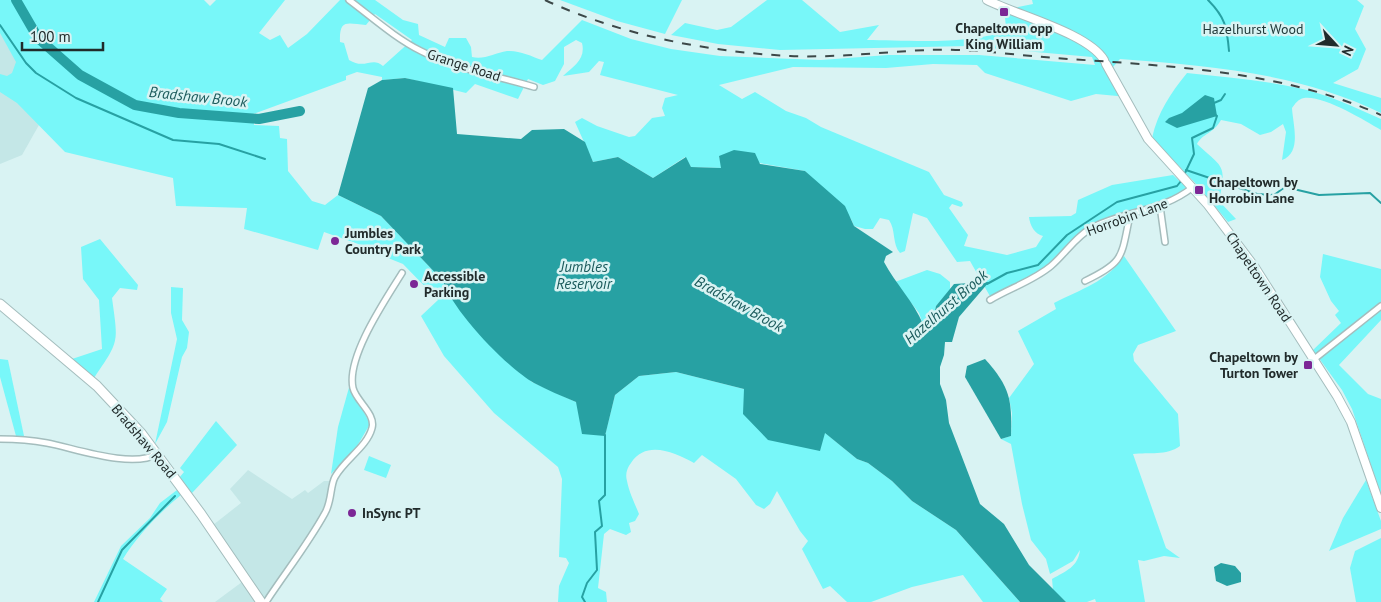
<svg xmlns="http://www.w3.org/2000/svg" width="1381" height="602" font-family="'PT Sans',sans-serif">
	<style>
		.built { fill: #c4e7e7 }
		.green { fill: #78f7f9; fill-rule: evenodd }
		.water { fill: #27a1a3 }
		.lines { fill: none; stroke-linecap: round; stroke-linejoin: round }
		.stream { stroke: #27a1a3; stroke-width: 2 }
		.river { stroke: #27a1a3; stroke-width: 10 }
		.street-casing { stroke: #a4bdbd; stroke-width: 8 }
		.secondary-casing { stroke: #a4bdbd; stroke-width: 10 }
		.primary-casing { stroke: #a4bdbd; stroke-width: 11 }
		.street { stroke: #fff; stroke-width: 5 }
		.secondary { stroke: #fff; stroke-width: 8 }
		.primary { stroke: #fff; stroke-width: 9 }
		.rail { stroke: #3c4848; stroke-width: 2; stroke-dasharray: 9 9; stroke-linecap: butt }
		.poi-dot { fill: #7c2796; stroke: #d9f3f3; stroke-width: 2 }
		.labels { text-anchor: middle; stroke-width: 5; stroke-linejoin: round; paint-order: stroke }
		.poi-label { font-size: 14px; font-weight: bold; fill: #212b2b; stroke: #d9f3f3; text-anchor: start }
		.park-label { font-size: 14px; fill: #1e3737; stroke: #d9f3f3 }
		.street-label { font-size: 14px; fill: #212b2b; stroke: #d9f3f3 }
		.water-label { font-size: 15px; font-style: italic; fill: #1b5a5b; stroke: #d9f3f3 }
	</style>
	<rect width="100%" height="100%" fill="#d9f3f3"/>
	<g class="built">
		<path d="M 0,19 L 31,68 L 39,125 L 22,155 L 0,164 Z"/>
		<path d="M 248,470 L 292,499 L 305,490 L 308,493 L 324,481 L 331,481 L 330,492 L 323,511 L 265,599 L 213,525 L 241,503 L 230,489 Z"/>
		<path d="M 242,582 L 255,602 L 215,602 Z"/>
	</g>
	<g class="green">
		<path d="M 0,0 L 204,0 L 210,6 L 216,0 L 285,0 L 259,33 L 270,40 L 280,35 L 288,48 L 307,34 L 340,0 L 375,0 L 403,20 L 418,24 L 419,35 L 445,47 L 449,38 L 466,38 L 471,47 L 472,57 C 484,60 495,53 507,51 C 519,50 531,56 542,60 L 582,20 L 631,39 L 671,49 L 720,56 L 821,60 L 888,55 L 979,55 L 1095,65 L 1092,57 L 969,46 L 780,50 L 718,44 L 671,35 L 685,23 L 717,30 L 731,27 L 767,0 L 802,0 L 840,32 L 879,25 L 867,40 C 903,40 976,46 1006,29 L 1005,17 L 1018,7 L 1033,4 L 1032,0 L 1357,0 L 1364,6 L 1355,29 L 1366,49 L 1358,69 L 1333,83 L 1381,98 L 1381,113 C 1299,73 1210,66 1120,59 L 1113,67 L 1128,97 L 1096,94 L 1071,101 L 985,73 L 977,65 L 933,64 L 886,68 L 793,67 L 719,85 L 742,99 L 755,92 L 786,111 L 806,118 L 821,127 L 929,172 L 944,195 L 962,202 L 963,205 L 961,207 L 952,204 L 949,208 L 968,235 L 964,246 L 1007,255 L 1036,247 L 1043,236 C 1035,234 1030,226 1029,217 L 1071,216 L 1076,213 L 1078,200 L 1112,185 L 1173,175 L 1186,187 L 1177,197 L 1166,202 L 1113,217 L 1080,232 L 1049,264 L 1030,278 L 991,298 L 970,261 L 957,262 L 927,218 L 913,213 L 905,251 L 900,253 C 892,244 896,230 889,220 L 880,218 L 873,229 L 865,229 L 854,226 L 851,219 L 805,171 L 719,156 L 722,168 L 691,167 L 685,157 L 653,178 L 618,157 L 593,162 L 575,122 L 582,118 L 597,126 L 629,137 L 635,136 L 652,118 L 665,116 L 662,108 L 665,98 L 678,95 L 600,75 L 604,62 L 599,61 L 589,72 L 563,76 C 574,66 586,59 582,43 L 576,40 L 564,47 L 564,64 L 555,81 L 543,85 L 528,79 L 518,99 L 475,84 L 466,93 L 405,78 L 382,80 L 382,77 L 357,72 L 346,76 L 346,80 L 253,114 L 254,125 L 279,126 L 280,138 L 287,139 L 288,171 L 312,201 L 325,205 L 338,195 L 381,216 L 443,281 L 447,293 L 532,382 L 576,402 L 605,435 L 615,395 L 639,376 L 676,372 L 744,389 L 824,432 L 857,459 L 868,463 L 892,481 L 912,501 L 956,530 L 1020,602 L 983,602 L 963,575 L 912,587 L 871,602 L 847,602 L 830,586 L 823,589 L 802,549 L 808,541 L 800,531 L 777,491 L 770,504 L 764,509 L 756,505 L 736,479 L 702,455 L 694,463 C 674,452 646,440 631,463 C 627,468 625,474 627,481 C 629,492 635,504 639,514 L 635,521 L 629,523 L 631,532 L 626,535 L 610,529 L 604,534 L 598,588 L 606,592 L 607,602 L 558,602 L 559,586 L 569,563 L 566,558 L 559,557 L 562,479 L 558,467 L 494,413 L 444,356 L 421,316 L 438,300 L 403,264 L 383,256 L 384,253 L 324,232 L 318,250 L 244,229 L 247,208 L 176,206 L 173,178 L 65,152 L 17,103 L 0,92 L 0,74 L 7,76 L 12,73 L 16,62 L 0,33 ZM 375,14 L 412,40 L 383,66 C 372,56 365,70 349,60 L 344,43 L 340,42 C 339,18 348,24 366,25 Z"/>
		<path d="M 560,0 L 682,0 L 665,34 L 617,21 Z"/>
		<path d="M 1187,73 C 1224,77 1262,80 1298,88 C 1327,94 1354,107 1381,119 L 1381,130 C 1364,120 1323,95 1304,98 C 1298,99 1295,104 1292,108 C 1293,125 1302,153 1282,160 L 1286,132 L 1283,124 L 1271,132 L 1260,135 L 1241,124 L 1221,120 C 1214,133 1202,134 1197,144 C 1223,168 1227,164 1219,201 L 1236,219 L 1228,222 L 1199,187 L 1152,138 C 1158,112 1170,94 1187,73 Z"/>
		<path d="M 100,239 L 138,285 L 137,290 L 120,288 L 112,298 C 118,343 120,340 94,378 L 72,359 L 102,349 L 99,300 L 83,279 L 81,247 Z"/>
		<path d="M 1323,254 L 1381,269 L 1381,320 L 1339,365 L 1368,394 L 1381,399 L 1381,495 L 1352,409 L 1342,390 L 1313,350 L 1341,323 L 1335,315 L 1339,311 L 1331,301 L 1320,277 Z"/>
		<path d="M 1124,256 L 1176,331 L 1138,345 L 1133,354 L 1134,361 L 1178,414 L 1180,446 C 1166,456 1149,452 1133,454 L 1166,548 L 1180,558 L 1164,556 L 1144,561 L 1138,560 L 1145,602 L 1096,602 L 1095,599 L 1087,602 L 1066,602 L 1053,590 L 1052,579 C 1066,571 1078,567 1080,550 L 1073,561 L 1050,574 L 1046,559 L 1031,540 L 1022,504 L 1011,444 L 1001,439 L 1011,436 L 1012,413 L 1009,398 L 1034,364 L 1018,331 L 1056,309 L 1054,303 C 1081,289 1107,282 1124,256 Z"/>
		<path d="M 927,270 L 940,274 L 950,282 L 950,290 L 936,306 L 932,325 L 923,324 L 919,313 L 895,282 Z"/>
		<path d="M 171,287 L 183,288 L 182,320 L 189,332 L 187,348 L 182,357 L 167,422 L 155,444 L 177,339 L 171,313 Z"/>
		<path d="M 0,359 L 8,360 L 24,436 L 16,436 L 0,377 Z"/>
		<path d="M 350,384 L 370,424 L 356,448 L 331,474 L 338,427 Z"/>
		<path d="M 216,421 L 237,445 L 192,493 L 179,478 L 184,472 L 180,468 Z"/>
		<path d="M 369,456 L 391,465 L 386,478 L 364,470 Z"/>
		<path d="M 1366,480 L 1381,521 L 1381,529 L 1329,551 L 1343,518 Z"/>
		<path d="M 177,490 L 181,495 C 159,513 137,536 123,559 L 167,589 L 160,599 L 163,602 L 94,602 L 121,546 L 150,518 L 160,503 Z"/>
		<path d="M 1381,538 L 1381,602 L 1356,602 L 1350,568 L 1355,551 Z"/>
	</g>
	<g class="water">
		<path d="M 405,78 L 453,88 L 457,134 L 521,139 L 532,130 L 564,129 L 585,142 L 593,162 L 618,157 L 653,178 L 686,157 L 691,167 L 721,168 L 719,156 L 734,150 L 755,153 L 760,164 L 805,171 L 845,206 L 854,226 L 893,252 L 886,256 L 884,262 C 895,283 914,302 923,324 L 932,325 L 936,306 L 954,284 L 989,282 L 959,317 L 952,342 L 945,342 L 944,355 L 940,367 L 940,384 L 946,400 L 949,423 L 980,504 L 1004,524 L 1029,565 L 1066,602 L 1020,602 L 956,530 L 912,501 L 892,481 L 868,463 L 857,459 L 825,433 L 820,451 L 768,440 L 743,414 L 744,389 L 676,372 L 639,376 L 615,395 L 605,436 L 582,434 L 576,402 C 562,396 547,390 534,383 C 507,368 452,310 443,281 L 381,216 L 338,195 L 368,88 L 382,80 Z"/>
		<path d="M 1205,95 L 1214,98 L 1217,116 L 1177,128 L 1165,122 L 1169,118 L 1182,113 Z"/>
		<path d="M 985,359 C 1010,387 1012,399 1011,436 L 1001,439 L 965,377 L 967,366 Z"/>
		<path d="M 1221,563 L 1235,566 L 1241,573 L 1241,582 L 1227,586 L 1216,581 L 1214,567 Z"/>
	</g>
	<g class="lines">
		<g class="stream">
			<path d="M 1208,0 C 1225,17 1227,27 1229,51"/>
			<path d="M 0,25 L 26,63 L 36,73 L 76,98 L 173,140 L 219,144 L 265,159"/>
			<path d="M 1214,103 L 1221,100 L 1225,94"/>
			<path d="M 1186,170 L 1257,194 L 1274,195 L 1285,187 L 1319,195 L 1370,193 L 1381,203"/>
			<path d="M 1185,173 L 1194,154 L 1192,138 L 1213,128 L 1217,116 L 1215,115"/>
			<path d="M 987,284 L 1007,273 L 1038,265 L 1067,235 L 1117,202 L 1177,186 L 1181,181"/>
			<path d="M 98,602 L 122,550 L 175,496"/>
			<path d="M 585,602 L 582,597 L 587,583 L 597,570 L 595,532 L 602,526 L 599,501 L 605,495 L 605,435"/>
		</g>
		<path class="river" d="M 16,0 L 38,38 L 80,75 L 135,105 L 179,113 L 259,119 L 300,111"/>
		<defs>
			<g id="street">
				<path d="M 349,0 C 373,18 395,38 421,51 C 455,69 497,76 534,87"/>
				<path d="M 1160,206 L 1165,242"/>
				<path d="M 1085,281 C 1125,262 1121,257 1130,215"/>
				<path d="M 990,300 C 1010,288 1033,281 1051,266 C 1066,253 1075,237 1093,227 C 1127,210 1162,212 1193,187"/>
				<path d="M 1313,360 L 1381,306"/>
				<path d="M 0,439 C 16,439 31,440 47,443 C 74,448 132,469 157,454"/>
				<path d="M 266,602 C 285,573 308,544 325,513 C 332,501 330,486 335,477 C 345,459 367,447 372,428 C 376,414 356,401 353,388 C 346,357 386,299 402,273"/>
			</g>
			<g id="secondary">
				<path d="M 987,0 C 1016,15 1088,33 1104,60"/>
				<path d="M 1106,64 L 1148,139 L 1208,205 L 1254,266 L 1337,396 L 1351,422 L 1381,508"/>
			</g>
			<path id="primary" d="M 0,304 L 97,386 L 141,433 L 201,514 L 261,602"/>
		</defs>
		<use href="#street" class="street-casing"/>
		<use href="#secondary" class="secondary-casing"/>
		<use href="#primary" class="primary-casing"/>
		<use href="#street" class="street"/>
		<use href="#secondary" class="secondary"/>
		<use href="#primary" class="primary"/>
		<path class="rail" d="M 545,0 C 620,35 708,52 790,56 C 836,58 881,52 927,50 C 968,48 1013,55 1055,58 C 1165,66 1278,69 1381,115"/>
	</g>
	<g class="poi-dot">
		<rect x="999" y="7" width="10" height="10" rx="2.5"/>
		<rect x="1194" y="185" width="10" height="10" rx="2.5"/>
		<circle cx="335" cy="241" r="5"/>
		<circle cx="414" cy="284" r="5"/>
		<rect x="1303" y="360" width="10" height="10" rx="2.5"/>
		<circle cx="352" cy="513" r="5"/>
	</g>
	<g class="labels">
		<g class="poi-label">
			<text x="1004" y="33" text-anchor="middle">Chapeltown opp<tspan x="1004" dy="16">King William</tspan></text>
			<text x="1209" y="187">Chapeltown by<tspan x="1209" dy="16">Horrobin Lane</tspan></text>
			<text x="345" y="238">Jumbles<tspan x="345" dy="16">Country Park</tspan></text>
			<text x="424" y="281">Accessible<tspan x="424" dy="16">Parking</tspan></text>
			<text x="1298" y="362" text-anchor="end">Chapeltown by<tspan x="1298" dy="16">Turton Tower</tspan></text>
			<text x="362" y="518">InSync PT</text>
		</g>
		<g class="park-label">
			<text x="1253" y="34">Hazelhurst Wood</text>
		</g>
		<g class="street-label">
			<text transform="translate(464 65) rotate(18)" y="5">Grange Road</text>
			<text transform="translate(1127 217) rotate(-20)" y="5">Horrobin Lane</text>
			<text transform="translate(1259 277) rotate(56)" y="5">Chapeltown Road</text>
			<text transform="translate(144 441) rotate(50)" y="5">Bradshaw Road</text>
		</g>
		<g class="water-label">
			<text transform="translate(198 97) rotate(6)" y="5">Bradshaw Brook</text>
			<text x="584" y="272">Jumbles<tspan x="584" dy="17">Reservoir</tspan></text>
			<text transform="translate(739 304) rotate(29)" y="5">Bradshaw Brook</text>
			<text transform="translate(946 307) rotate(-41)" y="5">Hazelhurst Brook</text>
		</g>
	</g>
	<g transform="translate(1336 45) rotate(116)" stroke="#d9f3f3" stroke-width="4" paint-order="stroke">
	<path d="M0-4L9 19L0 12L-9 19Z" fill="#212b2b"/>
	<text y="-8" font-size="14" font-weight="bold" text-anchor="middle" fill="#212b2b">N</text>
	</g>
	<path d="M22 42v8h81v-8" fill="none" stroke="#212b2b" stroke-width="2.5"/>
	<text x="30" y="42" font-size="15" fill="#212b2b" stroke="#d9f3f3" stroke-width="4" paint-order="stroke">100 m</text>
</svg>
